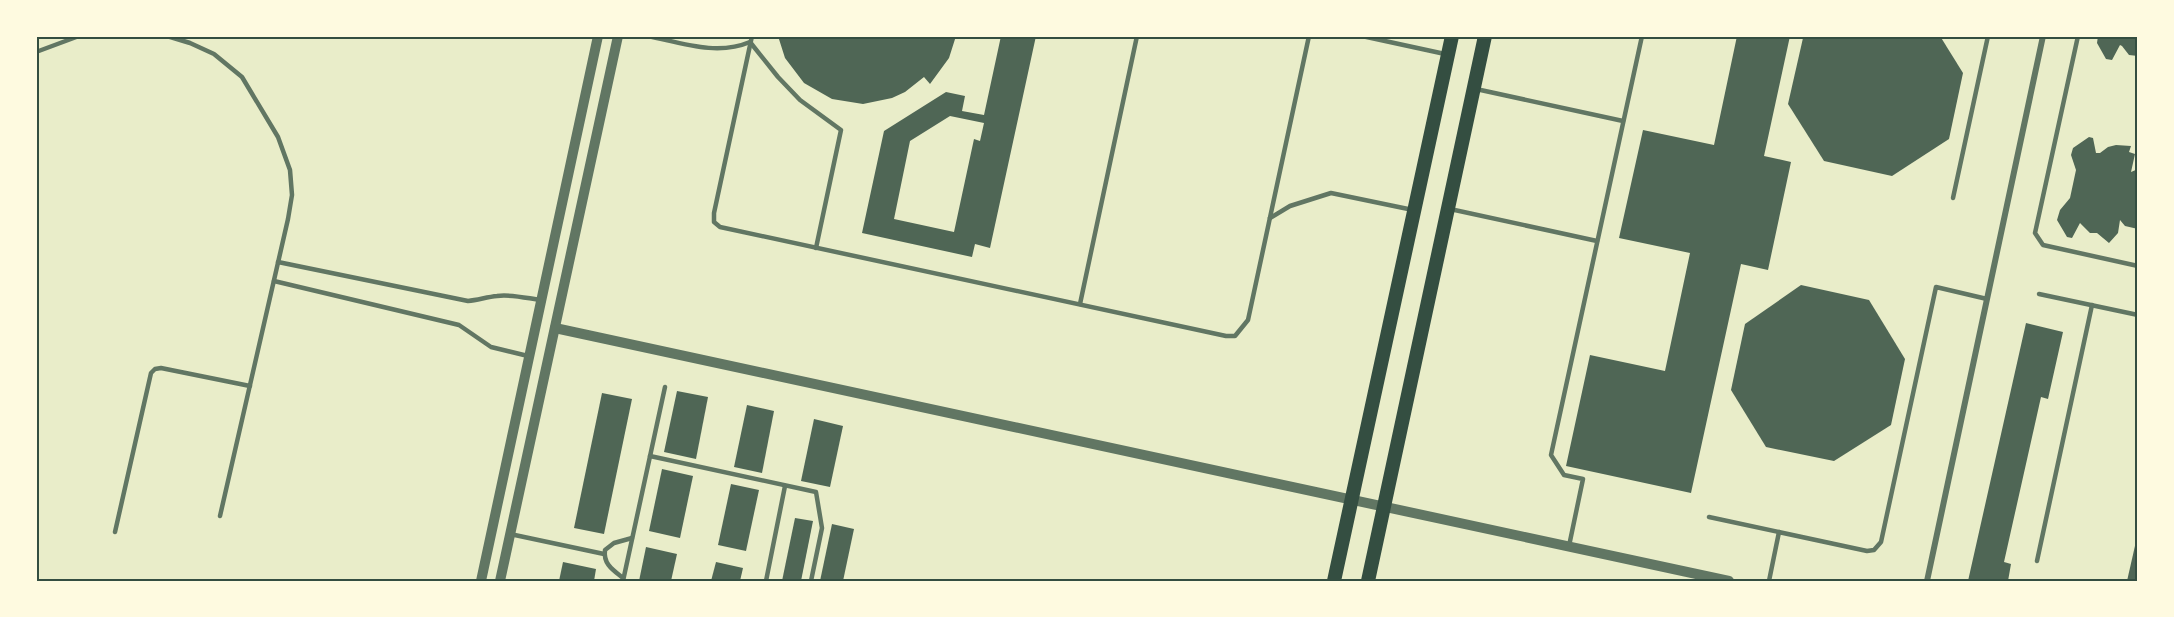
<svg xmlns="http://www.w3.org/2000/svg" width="2174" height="617" font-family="'Asap Condensed',sans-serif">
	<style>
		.building { fill: #4f6655; fill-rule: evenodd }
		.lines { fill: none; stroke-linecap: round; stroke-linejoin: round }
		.service { stroke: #617663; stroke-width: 4.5 }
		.minor { stroke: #617663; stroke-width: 6 }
		.tertiary { stroke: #617663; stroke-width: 10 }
		.primary { stroke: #344e41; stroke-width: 14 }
		.neatline { fill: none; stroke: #344e41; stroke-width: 2 }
	</style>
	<rect width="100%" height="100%" fill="#e9edc9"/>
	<g class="building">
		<path d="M 778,36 L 956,36 L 949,58 L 930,84 L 924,77 L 905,92 L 892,98 L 863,104 L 832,99 L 804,83 L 785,58 Z"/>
		<path d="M 1001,36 L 1036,36 L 990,248 L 975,244 L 972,257 L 862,233 L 884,131 L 946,92 L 965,96 L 962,111 L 984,115 ZM 950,116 L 984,123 L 980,141 L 974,139 L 954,232 L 894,219 L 910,141 Z"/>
		<path d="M 1737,36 L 1790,36 L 1764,156 L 1791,162 L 1768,270 L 1741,264 L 1691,493 L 1566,466 L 1590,355 L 1665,371 L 1690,253 L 1619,238 L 1643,130 L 1714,145 Z"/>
		<path d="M 1806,36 L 1940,36 L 1963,73 L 1949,139 L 1892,176 L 1824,161 L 1788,104 L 1803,38 Z"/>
		<path d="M 2098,36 L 2138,36 L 2138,56 L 2129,55 L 2122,46 L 2120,45 L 2112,60 L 2106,59 L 2097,43 Z"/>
		<path d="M 2089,137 L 2093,138 L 2096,153 L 2100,153 L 2108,147 L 2116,145 L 2131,146 L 2129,152 L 2135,154 L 2131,172 L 2138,169 L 2138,229 L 2125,226 L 2120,220 L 2118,233 L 2109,243 L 2097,233 L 2090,233 L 2080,223 L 2072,238 L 2067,237 L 2057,220 L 2060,210 L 2070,198 L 2076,170 L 2071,155 L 2073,148 Z"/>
		<path d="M 1801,285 L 1869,300 L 1905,359 L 1891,425 L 1834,461 L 1766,447 L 1731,390 L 1745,324 Z"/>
		<path d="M 2026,323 L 2063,332 L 2048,399 L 2041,397 L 2004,562 L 2011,564 L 2008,581 L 1968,581 Z"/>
		<path d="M 677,391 L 708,397 L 696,459 L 664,452 Z"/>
		<path d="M 602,393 L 632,399 L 604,534 L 574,528 Z"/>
		<path d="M 747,405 L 774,411 L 762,473 L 734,467 Z"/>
		<path d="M 814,419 L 843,426 L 830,487 L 801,481 Z"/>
		<path d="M 662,469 L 693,476 L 680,538 L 649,531 Z"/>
		<path d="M 731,484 L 759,490 L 746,551 L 718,545 Z"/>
		<path d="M 795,518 L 813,521 L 801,581 L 782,581 Z"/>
		<path d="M 832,524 L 854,529 L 843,581 L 820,581 Z"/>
		<path d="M 2137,537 L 2138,581 L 2127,581 Z"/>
		<path d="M 646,547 L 677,554 L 671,581 L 639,581 Z"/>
		<path d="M 563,562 L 596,569 L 594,581 L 559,581 Z"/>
		<path d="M 716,562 L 743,568 L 740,581 L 711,581 Z"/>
	</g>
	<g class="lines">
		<g class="service">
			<path d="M 167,36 L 190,43 L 214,54 L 242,77 L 278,137 L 290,170 L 292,195 L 288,219 L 220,516"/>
			<path d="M 648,36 C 682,43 717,56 750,42 L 778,77 L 800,100 L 841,130 L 816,248"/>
			<path d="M 752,36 L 714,213 L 714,222 L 720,227 L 1226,336 L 1235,336 L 1248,320 L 1309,36"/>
			<path d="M 1362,36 L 1445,54"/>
			<path d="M 2078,36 L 2035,233 L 2043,245 L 2138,266"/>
			<path d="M 36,52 L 79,36"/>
			<path d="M 1476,89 L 1623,121"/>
			<path d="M 1953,198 L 1988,36"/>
			<path d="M 1450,209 L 1597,241"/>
			<path d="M 1270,218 L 1290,206 L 1331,193 L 1413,210"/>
			<path d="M 278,262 L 468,301 C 478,300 487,297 497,296 C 511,294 526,298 540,300"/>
			<path d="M 274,281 L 459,325 L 491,347 L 528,356"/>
			<path d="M 2039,294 L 2138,315"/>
			<path d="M 1080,304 L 1137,36"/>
			<path d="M 650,456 L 816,492 L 822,528 L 811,581"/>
			<path d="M 1709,517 L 1867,551 L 1874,550 L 1881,542 L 1936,287 L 1987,299"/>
			<path d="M 115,532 L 151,373 L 155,369 L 161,368 L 250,386"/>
			<path d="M 510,534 L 604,554"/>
			<path d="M 1569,546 L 1583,479 L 1564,475 L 1551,455 L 1642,36"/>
			<path d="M 2037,561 L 2092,305"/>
			<path d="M 623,578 C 613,570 603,564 605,550 L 614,543 L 632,538"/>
			<path d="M 623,581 L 665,387"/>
			<path d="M 766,581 L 785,486"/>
			<path d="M 1769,581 L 1779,532"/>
		</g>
		<path class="minor" d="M 1927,581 L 2043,36"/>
		<g class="tertiary">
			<path d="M 555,328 L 1729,581"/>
			<path d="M 481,581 L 598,36"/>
			<path d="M 500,581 L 618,36"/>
		</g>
		<g class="primary">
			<path d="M 1334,581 L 1452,36"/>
			<path d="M 1368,581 L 1485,36"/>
		</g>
	</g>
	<rect width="2174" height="617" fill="none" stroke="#fefae0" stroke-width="75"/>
	<rect x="38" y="38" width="2098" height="542" class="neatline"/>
</svg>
